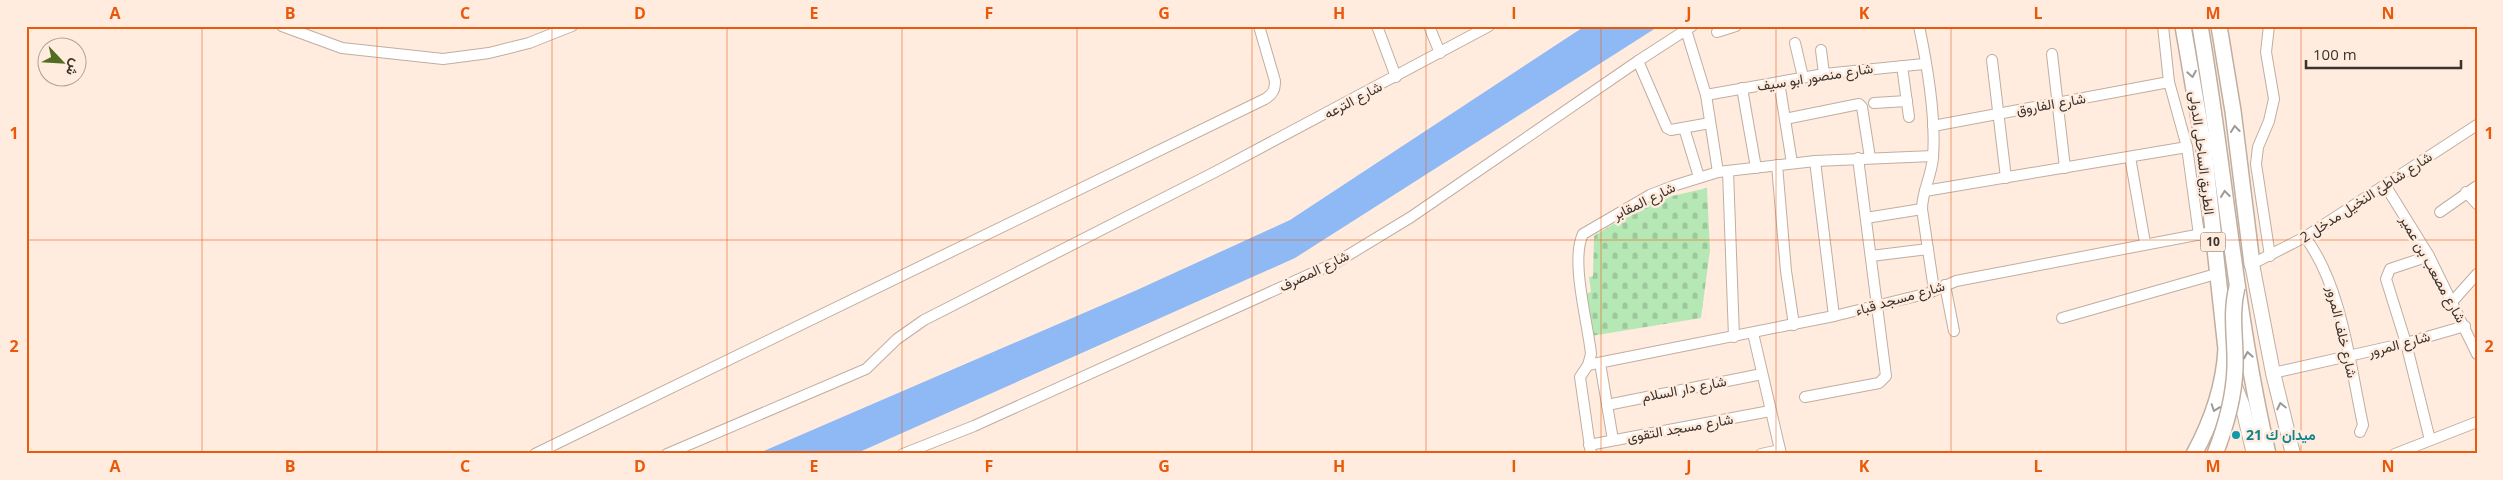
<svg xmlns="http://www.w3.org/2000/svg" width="2503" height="480" font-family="'Open Sans',Vazirmatn,sans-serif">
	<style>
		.cemetery { fill: url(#cemetery-stones) }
		.water { fill: #8eb9f4 }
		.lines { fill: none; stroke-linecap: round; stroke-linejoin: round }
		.minor-casing { stroke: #c0aea0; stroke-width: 12 }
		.major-casing { stroke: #c0aea0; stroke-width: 16 }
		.highway-casing { stroke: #c0aea0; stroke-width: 18 }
		.minor { stroke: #fff; stroke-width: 10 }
		.major { stroke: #fff; stroke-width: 14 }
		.highway { stroke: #fff; stroke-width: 15 }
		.highway-bridge-casing { stroke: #c0aea0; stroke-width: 18; stroke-linecap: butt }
		.highway-bridge { stroke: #fff; stroke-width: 15 }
		.oneway { stroke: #9d9996 }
		.grid { fill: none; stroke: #e8590c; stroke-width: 1; stroke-opacity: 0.55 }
		.culture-dot { fill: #0f9aa8; stroke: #ffecde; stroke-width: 2 }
		.labels { text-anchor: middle; stroke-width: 5; stroke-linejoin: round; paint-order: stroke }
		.shield { fill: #ffecde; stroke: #766a63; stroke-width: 1 }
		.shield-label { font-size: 12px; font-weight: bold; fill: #3b332e }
		.street-label { font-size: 14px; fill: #3b332e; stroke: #ffecde }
		.culture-label { font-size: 14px; font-weight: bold; fill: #0d838f; stroke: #ffecde; text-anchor: start }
		.neatline { fill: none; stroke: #e8590c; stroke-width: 2 }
		.grid-label { font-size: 16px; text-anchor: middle; font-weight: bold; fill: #e8590c }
	</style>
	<defs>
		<pattern id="cemetery-stones" width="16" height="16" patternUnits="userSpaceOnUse" patternTransform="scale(1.25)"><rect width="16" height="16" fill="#b6e8b5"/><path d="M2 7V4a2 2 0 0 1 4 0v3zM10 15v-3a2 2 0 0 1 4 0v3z" fill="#9dc79c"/></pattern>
	</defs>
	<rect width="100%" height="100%" fill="#ffecde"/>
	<path class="cemetery" d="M 1707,188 L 1710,250 L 1701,318 L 1591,336 L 1585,294 L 1591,292 L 1589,277 L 1593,276 L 1594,236 L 1650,201 Z"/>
	<path class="water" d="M 1585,26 L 1659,26 L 1295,258 L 855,454 L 757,454 L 1137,290 L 1290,220 Z"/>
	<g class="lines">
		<defs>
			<g id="minor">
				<path d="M 282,26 L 342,48 L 443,59 L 489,53 L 529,43 L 572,26"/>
				<path d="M 1377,26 L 1396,77"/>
				<path d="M 1429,26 L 1440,53"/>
				<path d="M 1919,26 C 1927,64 1936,118 1933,157 C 1932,175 1922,191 1922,209 L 1934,290"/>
				<path d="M 2163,26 L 2169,82 L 2187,147 L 2199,235"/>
				<path d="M 2269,26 L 2266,52 L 2274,99 L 2269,121 L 2258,147 L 2256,164 L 2270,256"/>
				<path d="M 1686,30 L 1706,95 L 1718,172"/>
				<path d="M 1717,32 L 1736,26"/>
				<path d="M 1795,43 L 1803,77"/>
				<path d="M 1821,50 L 1824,74"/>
				<path d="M 2052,54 L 2065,168"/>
				<path d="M 1992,60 L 2006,178"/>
				<path d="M 1638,61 L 1667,128 L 1671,130 L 1710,123"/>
				<path d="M 1902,66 L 1909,117"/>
				<path d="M 1779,82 L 1792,163"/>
				<path d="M 1742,88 L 1756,168"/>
				<path d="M 1706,95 L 1824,74 L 1924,64"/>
				<path d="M 1874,103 L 1907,101"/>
				<path d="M 1785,119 L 1859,104 L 1862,107 L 1870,158"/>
				<path d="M 1933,126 L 2169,82"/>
				<path d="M 1684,128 L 1699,177"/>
				<path d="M 2130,157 L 2145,243"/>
				<path d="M 1815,161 L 1834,316"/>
				<path d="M 1777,165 L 1786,271 L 1794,325"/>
				<path d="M 1728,171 L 1734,337"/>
				<path d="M 2385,185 L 2429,256 L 2477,354"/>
				<path d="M 1925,191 L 2187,147"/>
				<path d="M 2466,192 L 2477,204"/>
				<path d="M 2440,212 L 2477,186"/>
				<path d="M 1866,218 L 1922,209"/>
				<path d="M 2305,237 C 2342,286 2350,365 2363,425 L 2360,432"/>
				<path d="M 1871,256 L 1928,249"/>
				<path d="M 2429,256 L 2390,269 L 2386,279 L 2406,343 L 2430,440"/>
				<path d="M 2252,264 L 2305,237 L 2477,125"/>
				<path d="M 1945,285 L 1954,331"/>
				<path d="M 2452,302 L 2477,274"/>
				<path d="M 2062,318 L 2216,274"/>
				<path d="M 1753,333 L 1781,454"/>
				<path d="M 1600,363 L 1613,440"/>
				<path d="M 1588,365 L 1834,316 L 1929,293 L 1956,281 L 2212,232"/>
				<path d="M 2273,373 L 2406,343 L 2465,326"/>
				<path d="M 1805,397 L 1879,383 L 1886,376 L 1858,158"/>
				<path d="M 1607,405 L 1762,374"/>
				<path d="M 1589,445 L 1770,411"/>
				<path d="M 535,454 L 1265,99 C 1273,94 1275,90 1275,81 L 1259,26"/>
				<path d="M 667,454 L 866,369 L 897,339 L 924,320 L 1215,172 L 1489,26"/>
				<path d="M 903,454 L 974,426 L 1337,262 L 1411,217 L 1638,61 L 1692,26"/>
				<path d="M 1591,454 L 1580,377 L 1588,365 L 1591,354 C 1588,323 1570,260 1583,234 L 1650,195 L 1673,186 L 1718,172 L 1815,161 L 1933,156"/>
				<path d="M 1761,454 L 1780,450"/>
				<path d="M 2395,454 L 2477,422"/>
			</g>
			<g id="major">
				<path d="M 2252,264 L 2273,373 L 2293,454"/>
				<path d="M 2232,379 L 2242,404 L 2254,454"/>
			</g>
			<g id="highway">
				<path d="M 2183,26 L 2204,148 L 2226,349 C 2224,387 2212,421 2194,454"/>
				<path d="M 2200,26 C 2225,169 2235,313 2268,454"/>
				<path d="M 2219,26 L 2233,111 L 2252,264"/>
			</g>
		</defs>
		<use href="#minor" class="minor-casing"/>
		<use href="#major" class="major-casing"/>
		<use href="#highway" class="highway-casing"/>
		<use href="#minor" class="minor"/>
		<use href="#major" class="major"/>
		<use href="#highway" class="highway"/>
		<defs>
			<path id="highway-bridge" d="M 2215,454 C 2226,426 2234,397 2235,368 C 2236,340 2230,315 2237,287"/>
		</defs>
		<use href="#highway-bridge" class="highway-bridge-casing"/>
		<use href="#highway-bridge" class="highway-bridge"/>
	</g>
	<defs><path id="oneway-chevron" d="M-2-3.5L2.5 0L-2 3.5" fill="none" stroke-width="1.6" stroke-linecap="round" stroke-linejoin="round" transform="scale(1.25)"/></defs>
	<g class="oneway">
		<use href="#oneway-chevron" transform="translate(2192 74) rotate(80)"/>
		<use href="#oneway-chevron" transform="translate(2235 129) rotate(-97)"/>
		<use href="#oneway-chevron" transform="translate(2225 194) rotate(-97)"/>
		<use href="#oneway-chevron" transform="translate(2248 355) rotate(-100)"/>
		<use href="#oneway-chevron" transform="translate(2281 406) rotate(-103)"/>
		<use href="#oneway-chevron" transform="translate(2215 408) rotate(109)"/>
	</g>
	<path class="grid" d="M 202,26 L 202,454M 377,26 L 377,454M 552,26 L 552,454M 727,26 L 727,454M 902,26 L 902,454M 1077,26 L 1077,454M 1252,26 L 1252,454M 1426,26 L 1426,454M 1601,26 L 1601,454M 1776,26 L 1776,454M 1951,26 L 1951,454M 2126,26 L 2126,454M 2301,26 L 2301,454M 26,240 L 2477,240"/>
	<circle class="culture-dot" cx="2236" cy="435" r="5"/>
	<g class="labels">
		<rect class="shield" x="2200.5" y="232.5" width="25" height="19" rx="4"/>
		<g class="shield-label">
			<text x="2213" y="246">10</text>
		</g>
		<g class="street-label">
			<text transform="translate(1815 77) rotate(-9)" y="5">شارع منصور ابو سيف</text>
			<text transform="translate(1353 100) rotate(-28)" y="5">شارع الترعه</text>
			<text transform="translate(2051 104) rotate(-10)" y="5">شارع الفاروق</text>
			<text transform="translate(2202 153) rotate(83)" y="5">الطريق الساحلى الدولى</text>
			<text transform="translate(2366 197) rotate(-33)" y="5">شارع شاطئ النخيل مدخل 2</text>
			<text transform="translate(1644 201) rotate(-26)" y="5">شارع المقابر</text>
			<text transform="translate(2433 269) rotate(61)" y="5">شارع مصعب بن عمير</text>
			<text transform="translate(1314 271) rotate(-26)" y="5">شارع المصرف</text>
			<text transform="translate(1900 298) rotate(-16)" y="5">شارع مسجد قباء</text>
			<text transform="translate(2342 332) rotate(77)" y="5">شارع خلف المرور</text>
			<text transform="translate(2399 344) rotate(-15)" y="5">شارع المرور</text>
			<text transform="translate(1684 389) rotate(-11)" y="5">شارع دار السلام</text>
			<text transform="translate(1680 428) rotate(-10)" y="5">شارع مسجد التقوى</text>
		</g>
		<g class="culture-label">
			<text x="2246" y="440">ميدان ك 21</text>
		</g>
	</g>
	<rect width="2503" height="480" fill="none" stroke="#ffecde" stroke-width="55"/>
	<g transform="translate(62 62) rotate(115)"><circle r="24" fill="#ffecde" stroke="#b1a298"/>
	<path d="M0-4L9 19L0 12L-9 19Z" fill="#506d22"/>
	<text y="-8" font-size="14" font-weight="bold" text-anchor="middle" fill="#3b332e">ش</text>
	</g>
	<path d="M2306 60v8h155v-8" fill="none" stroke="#3b332e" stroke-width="2.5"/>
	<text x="2313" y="60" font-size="15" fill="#3b332e" stroke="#ffecde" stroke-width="4" paint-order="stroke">100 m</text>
	<rect x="28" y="28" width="2448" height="424" class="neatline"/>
	<g class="grid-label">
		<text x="115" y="19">A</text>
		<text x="290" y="19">B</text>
		<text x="465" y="19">C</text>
		<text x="640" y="19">D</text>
		<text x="814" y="19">E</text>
		<text x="989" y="19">F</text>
		<text x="1164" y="19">G</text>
		<text x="1339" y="19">H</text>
		<text x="1514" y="19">I</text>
		<text x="1689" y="19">J</text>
		<text x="1864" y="19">K</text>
		<text x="2038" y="19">L</text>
		<text x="2213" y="19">M</text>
		<text x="2388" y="19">N</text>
		<text x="14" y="139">1</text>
		<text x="2489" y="139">1</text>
		<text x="14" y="352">2</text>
		<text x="2489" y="352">2</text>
		<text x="115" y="472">A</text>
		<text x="290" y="472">B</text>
		<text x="465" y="472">C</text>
		<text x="640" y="472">D</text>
		<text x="814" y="472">E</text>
		<text x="989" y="472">F</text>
		<text x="1164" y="472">G</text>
		<text x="1339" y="472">H</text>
		<text x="1514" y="472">I</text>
		<text x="1689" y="472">J</text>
		<text x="1864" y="472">K</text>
		<text x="2038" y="472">L</text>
		<text x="2213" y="472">M</text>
		<text x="2388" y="472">N</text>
	</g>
</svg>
